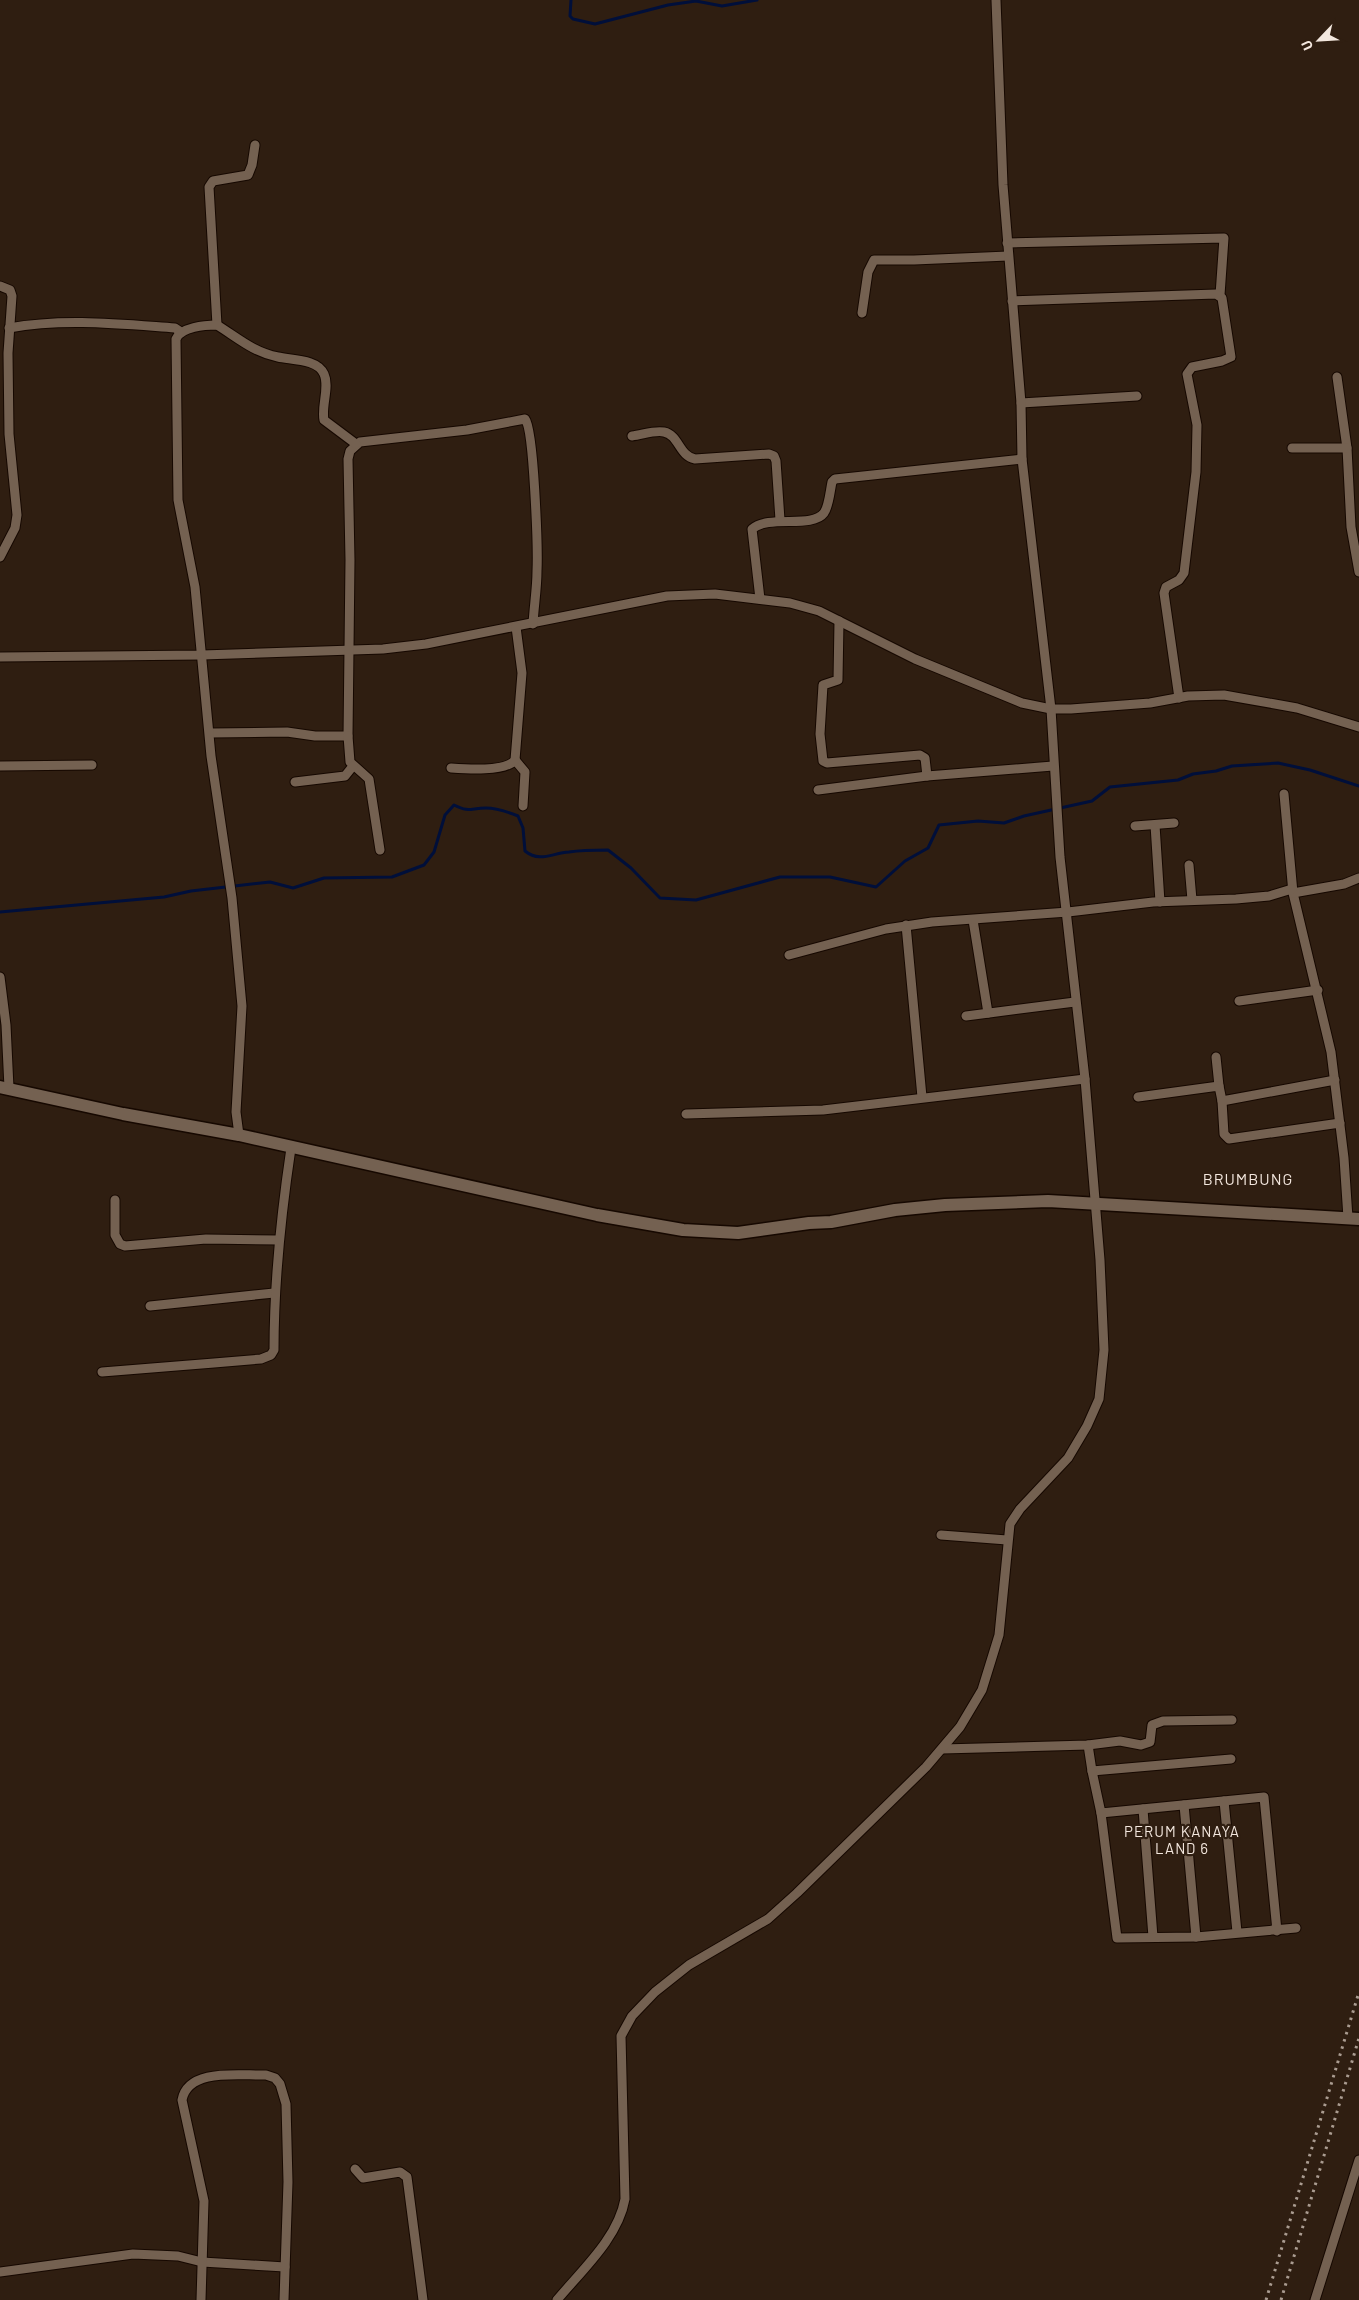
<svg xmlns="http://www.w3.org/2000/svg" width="1359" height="2300" font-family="Barlow,sans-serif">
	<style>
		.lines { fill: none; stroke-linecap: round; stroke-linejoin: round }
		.stream { stroke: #000f3a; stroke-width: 3 }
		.street-casing { stroke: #160800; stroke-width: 11 }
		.secondary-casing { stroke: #160800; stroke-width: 15 }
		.street { stroke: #746151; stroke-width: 9 }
		.secondary { stroke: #746151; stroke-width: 12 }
		.rail { stroke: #aa9c91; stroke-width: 3; stroke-dasharray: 2.5 5; stroke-linecap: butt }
		.labels { text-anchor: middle; stroke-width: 4.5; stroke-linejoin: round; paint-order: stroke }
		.neighbourhood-label { font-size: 15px; letter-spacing: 1px; fill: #f3e7de; stroke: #2f1e11 }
		.quarter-label { font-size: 16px; letter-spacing: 1px; fill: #f3e7de; stroke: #2f1e11 }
	</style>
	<rect width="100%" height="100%" fill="#2f1e11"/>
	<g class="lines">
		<g class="stream">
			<path d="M 571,0 L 570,16 L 573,19 L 595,24 L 668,5 L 696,1 L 722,6 L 757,0"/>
			<path d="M 0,912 L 164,897 L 191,891 L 270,882 L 293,888 L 324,878 L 392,877 L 424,865 L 434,852 L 445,815 L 454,805 C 470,813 470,808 486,808 C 497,808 508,812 518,816 L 523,828 L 525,851 C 540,863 552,853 569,852 C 582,850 595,850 608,850 L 631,868 L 660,898 L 696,900 L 780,877 L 830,877 L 876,887 L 905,861 L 928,848 L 939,825 L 978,821 L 1004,823 L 1024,816 L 1092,801 L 1110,787 L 1178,780 L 1193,774 L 1216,771 L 1232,766 L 1278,763 L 1310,770 L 1359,786"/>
		</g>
		<defs>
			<g id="street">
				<path d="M 1007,243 L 1224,238 L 1220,295"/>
				<path d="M 0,286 L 10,290 L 12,296 L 8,353 L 9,434 L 17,515 L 15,528 L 0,557"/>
				<path d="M 1012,301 L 1216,294 L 1222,298 L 1231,357 L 1222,361 L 1192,367 L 1187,374 L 1197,425 L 1196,472 L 1184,573 L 1179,580 L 1166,587 L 1164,593 L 1179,698"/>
				<path d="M 862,313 L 868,272 L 874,260 L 914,260 L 1008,256"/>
				<path d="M 217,325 L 209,187 L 213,181 L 248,175 L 252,165 L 255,145"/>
				<path d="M 9,328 C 64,318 119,324 175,328 L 181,332"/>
				<path d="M 1337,377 L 1347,448 L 1351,527 L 1359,572"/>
				<path d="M 1021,403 L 1137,396"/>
				<path d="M 632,436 C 642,435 654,430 664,432 C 679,435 679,456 695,459 L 769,454 L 774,456 L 776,461 L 780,520"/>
				<path d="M 1292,448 L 1347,448"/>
				<path d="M 760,599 L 752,529 C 769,514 812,529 824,513 C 829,506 830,491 832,482 L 835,479 L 1022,459"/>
				<path d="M 839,621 L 838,680 L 823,685 L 820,734 L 823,761 L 827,763 L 920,755 L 925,758 L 927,776"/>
				<path d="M 0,657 L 202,655 L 383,649 L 426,644 L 667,596 L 715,594 L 790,603 L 819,611 L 915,659 L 1022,703 L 1051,709 L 1071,709 L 1150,703 L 1188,696 L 1224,695 L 1297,708 L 1359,727"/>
				<path d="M 210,733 L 287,732 L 315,736 L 348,736 L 350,560 L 348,459 L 350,451 L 360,442 L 467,430 L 525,419 C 534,429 538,550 537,571 C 537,588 534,606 533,624"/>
				<path d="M 348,736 L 350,762 L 369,779 L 380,850"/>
				<path d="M 515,760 L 525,772 L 523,806"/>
				<path d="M 0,766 L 92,765"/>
				<path d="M 451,768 C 465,769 506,772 515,760 L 522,673 L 516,627"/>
				<path d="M 295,782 L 345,776 L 353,766"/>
				<path d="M 818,790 L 927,776 L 1053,766"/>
				<path d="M 1284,794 L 1293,893 L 1331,1052 L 1344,1158 L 1348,1218"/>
				<path d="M 1155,825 L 1160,902"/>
				<path d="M 1135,826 L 1174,823"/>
				<path d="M 1189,865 L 1192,900"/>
				<path d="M 1293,893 L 1344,884 L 1359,878"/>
				<path d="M 973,920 L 988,1013"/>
				<path d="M 906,925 L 922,1097"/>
				<path d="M 789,955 L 886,929 L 932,922 L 1068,912 L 1153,902 L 1236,899 L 1269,896 L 1292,889"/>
				<path d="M 0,977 L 6,1025 L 9,1088"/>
				<path d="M 1239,1001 L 1318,990"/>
				<path d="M 966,1016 L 1075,1002"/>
				<path d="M 1216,1057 L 1219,1086"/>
				<path d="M 1138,1097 L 1219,1086 L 1222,1101 L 1335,1080"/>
				<path d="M 1222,1101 L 1224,1134 L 1229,1139 L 1340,1123"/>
				<path d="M 686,1114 L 823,1110 L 1085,1079"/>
				<path d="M 239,1135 L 236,1112 L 242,1006 L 232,898 L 211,756 L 195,587 L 178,500 L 176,339 C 181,327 205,325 217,325 C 238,338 253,352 278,357 C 292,360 318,359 324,374 C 330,387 321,406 324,420 L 356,444"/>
				<path d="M 115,1200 L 115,1235 L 120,1244 L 125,1246 L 206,1239 L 279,1240"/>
				<path d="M 150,1306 L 274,1293"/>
				<path d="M 102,1372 L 214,1363 L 261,1359 L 271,1355 L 274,1350 C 274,1282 281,1215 291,1148"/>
				<path d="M 941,1535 L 1007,1540"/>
				<path d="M 1088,1745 L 1092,1771 L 1231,1759"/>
				<path d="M 942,1749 L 1088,1745 L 1120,1741 L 1141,1745 L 1150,1742 L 1152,1725 L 1163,1721 L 1232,1720"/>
				<path d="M 1092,1771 L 1101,1813 L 1264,1797 L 1277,1931"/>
				<path d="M 1224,1801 L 1237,1932"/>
				<path d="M 1184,1805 L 1196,1937"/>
				<path d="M 1143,1809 L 1153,1937"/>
				<path d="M 1101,1813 L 1117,1938 L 1196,1937 L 1296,1928"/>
				<path d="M 355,2169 L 363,2178 L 400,2172 L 407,2177 L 423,2300"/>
				<path d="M 0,2272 L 133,2254 L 178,2256 L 202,2262 L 285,2267"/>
				<path d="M 201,2300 L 204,2201 L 182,2100 C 188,2067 241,2076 266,2075 L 275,2078 L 280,2084 L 286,2104 L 288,2182 L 284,2300"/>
				<path d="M 557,2300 C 582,2270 618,2238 625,2199 L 621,2036 L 632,2016 L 655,1992 L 689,1965 L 768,1919 L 797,1893 L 926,1767 L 960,1727 L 982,1690 L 999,1635 L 1010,1524 L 1020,1509 L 1068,1458 L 1087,1426 L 1099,1399 L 1104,1350 L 1100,1260 L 1085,1079 L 1060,857 L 1051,709 L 1022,459 L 1021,403 L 1003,185 L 996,0"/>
				<path d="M 1315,2300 L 1359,2160"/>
			</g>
			<path id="secondary" d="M 0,1087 L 123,1114 L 239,1135 L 597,1215 L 683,1230 L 738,1233 L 809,1223 L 831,1222 L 895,1210 L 945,1205 L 1048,1201 L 1359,1219"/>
		</defs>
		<use href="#street" class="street-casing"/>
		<use href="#secondary" class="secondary-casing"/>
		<use href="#street" class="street"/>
		<use href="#secondary" class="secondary"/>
		<g class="rail">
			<path d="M 1266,2300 L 1359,1992"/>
			<path d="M 1281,2300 L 1359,2038"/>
		</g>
	</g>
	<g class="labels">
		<g class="neighbourhood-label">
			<text x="1182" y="1837">PERUM KANAYA<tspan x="1182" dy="17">LAND 6</tspan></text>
		</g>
		<g class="quarter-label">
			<text x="1248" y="1185">BRUMBUNG</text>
		</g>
	</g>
	<g transform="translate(1319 40) rotate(245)" stroke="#2f1e11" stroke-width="4" paint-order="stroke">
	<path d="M0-4L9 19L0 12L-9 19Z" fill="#f3e7de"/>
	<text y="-8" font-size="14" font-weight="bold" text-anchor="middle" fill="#f3e7de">U</text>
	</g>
</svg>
